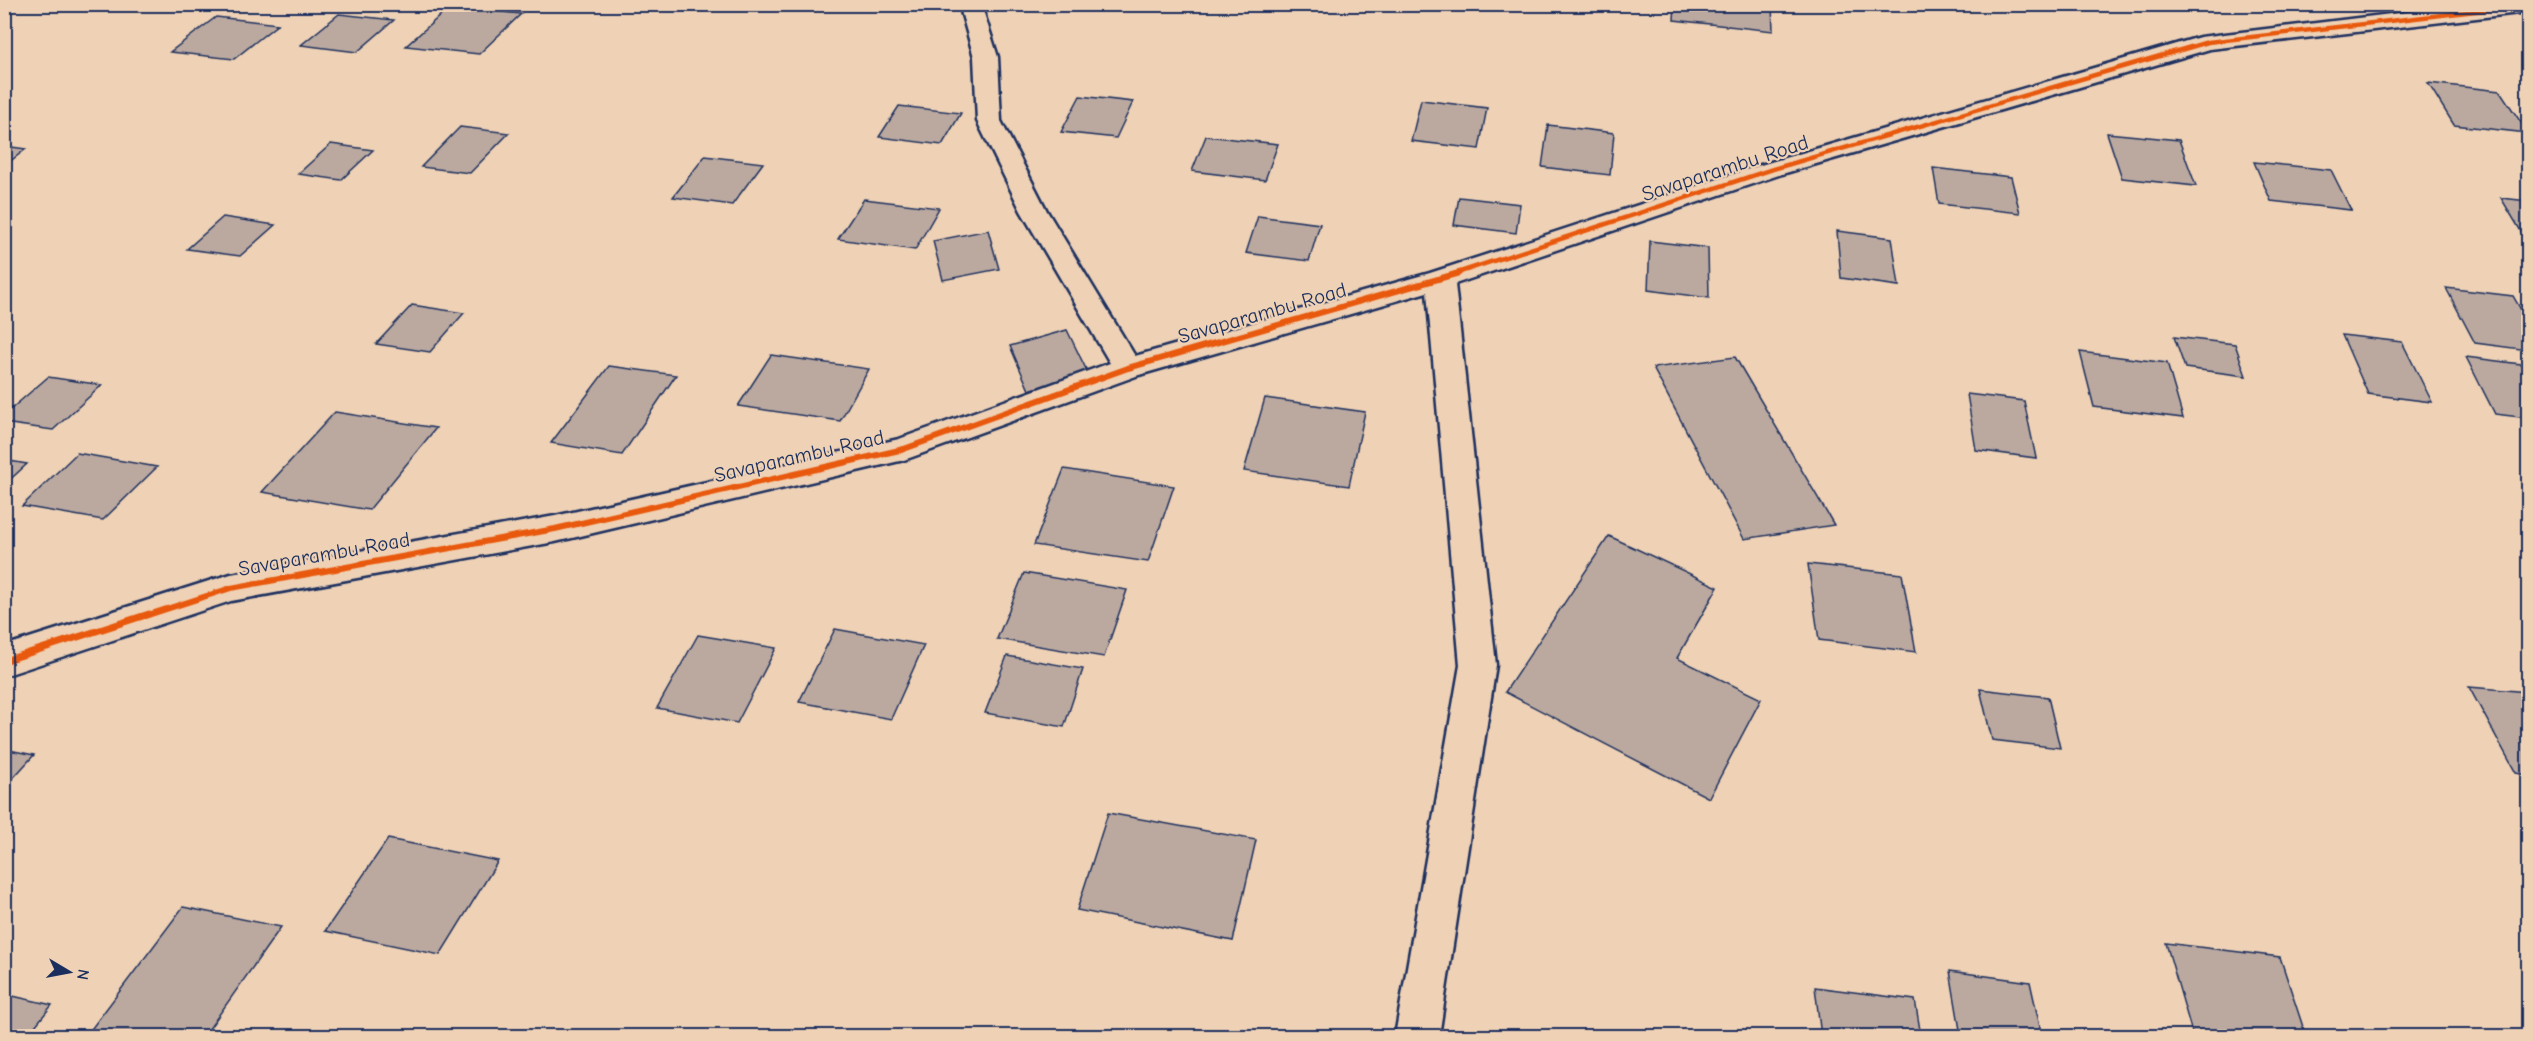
<svg xmlns="http://www.w3.org/2000/svg" width="2533" height="1041" font-family="'Comic Neue',sans-serif">
	<style>
		.building { fill: #bba9a0; stroke: #1b2f5e; stroke-width: 1.5 }
		.lines { fill: none; stroke-linecap: round; stroke-linejoin: round }
		.minor-casing { stroke: #1b2f5e; stroke-width: 5 }
		.minor { fill: #efd2b5; fill-rule: evenodd }
		.cycleway-far2-casing { stroke: #efd2b5; stroke-width: 8 }
		.cycleway-far1-casing { stroke: #efd2b5; stroke-width: 10 }
		.cycleway-casing { stroke: #efd2b5; stroke-width: 10 }
		.cycleway-far2 { stroke: #e8590c; stroke-width: 4.5 }
		.cycleway-far1 { stroke: #e8590c; stroke-width: 6 }
		.cycleway { stroke: #e8590c; stroke-width: 7 }
		.labels { text-anchor: middle; stroke-width: 4.5; stroke-linejoin: round; paint-order: stroke }
		.street-label { font-size: 21px; fill: #1b2f5e; stroke: #efd2b5 }
	</style>
	<rect width="100%" height="100%" fill="#efd2b5"/>
	<filter id="ink" filterUnits="userSpaceOnUse"><feTurbulence type="fractalNoise" baseFrequency=".0167" numOctaves="2"/><feDisplacementMap in="SourceGraphic" scale="12" xChannelSelector="R" yChannelSelector="G"/><feConvolveMatrix kernelMatrix="1 2 1 2 8 2 1 2 1" color-interpolation-filters="sRGB"/></filter>
	<g filter="url(#ink)">
		<g class="building">
			<path d="M 1675,4 L 1772,4 L 1773,31 L 1674,20 Z"/>
			<path d="M 450,7 L 521,14 L 479,54 L 406,46 Z"/>
			<path d="M 339,14 L 394,20 L 357,52 L 301,45 Z"/>
			<path d="M 216,17 L 278,24 L 234,59 L 170,52 Z"/>
			<path d="M 2428,83 L 2500,91 L 2528,133 L 2454,125 Z"/>
			<path d="M 1080,96 L 1133,102 L 1116,138 L 1061,132 Z"/>
			<path d="M 1421,100 L 1487,108 L 1479,149 L 1411,141 Z"/>
			<path d="M 899,106 L 961,113 L 942,145 L 879,137 Z"/>
			<path d="M 1548,125 L 1614,133 L 1610,175 L 1542,167 Z"/>
			<path d="M 460,127 L 509,133 L 470,173 L 421,167 Z"/>
			<path d="M 2107,133 L 2179,140 L 2196,186 L 2122,178 Z"/>
			<path d="M 1206,136 L 1278,144 L 1265,180 L 1192,171 Z"/>
			<path d="M 331,144 L 373,150 L 341,180 L 298,174 Z"/>
			<path d="M 4,146 L 26,149 L 4,166 Z"/>
			<path d="M 705,156 L 763,163 L 732,205 L 673,197 Z"/>
			<path d="M 2254,162 L 2331,170 L 2351,210 L 2271,201 Z"/>
			<path d="M 1933,168 L 2011,177 L 2020,213 L 1939,204 Z"/>
			<path d="M 1459,197 L 1520,204 L 1516,233 L 1454,225 Z"/>
			<path d="M 2501,198 L 2528,201 L 2528,243 Z"/>
			<path d="M 864,199 L 939,208 L 915,250 L 838,239 Z"/>
			<path d="M 1258,216 L 1320,224 L 1309,261 L 1246,253 Z"/>
			<path d="M 223,217 L 275,225 L 240,256 L 187,249 Z"/>
			<path d="M 988,230 L 999,269 L 943,280 L 933,241 Z"/>
			<path d="M 1837,231 L 1892,238 L 1899,286 L 1841,278 Z"/>
			<path d="M 1650,241 L 1708,248 L 1709,298 L 1648,290 Z"/>
			<path d="M 2446,288 L 2513,296 L 2528,322 L 2528,350 L 2475,343 Z"/>
			<path d="M 412,305 L 464,313 L 430,352 L 376,344 Z"/>
			<path d="M 1067,330 L 1088,373 L 1029,390 L 1010,346 Z"/>
			<path d="M 2342,335 L 2402,342 L 2432,402 L 2368,394 Z"/>
			<path d="M 2174,337 L 2235,344 L 2246,376 L 2185,368 Z"/>
			<path d="M 2080,352 L 2167,363 L 2183,418 L 2094,407 Z"/>
			<path d="M 771,355 L 869,369 L 840,421 L 738,406 Z"/>
			<path d="M 1735,357 L 1834,525 L 1744,539 L 1653,368 Z"/>
			<path d="M 2466,357 L 2528,365 L 2528,418 L 2495,414 Z"/>
			<path d="M 609,366 L 676,375 L 622,455 L 551,443 Z"/>
			<path d="M 48,377 L 102,385 L 53,430 L 4,423 L 4,415 Z"/>
			<path d="M 1967,394 L 2024,401 L 2036,458 L 1976,450 Z"/>
			<path d="M 1265,398 L 1365,412 L 1349,486 L 1244,471 Z"/>
			<path d="M 335,412 L 436,428 L 369,510 L 262,492 Z"/>
			<path d="M 77,453 L 157,467 L 103,520 L 22,506 Z"/>
			<path d="M 4,460 L 27,464 L 4,485 Z"/>
			<path d="M 1064,469 L 1174,486 L 1148,562 L 1034,545 Z"/>
			<path d="M 1609,536 L 1718,587 L 1677,658 L 1761,699 L 1709,798 L 1505,692 Z"/>
			<path d="M 1808,564 L 1902,574 L 1916,652 L 1819,640 Z"/>
			<path d="M 1024,573 L 1127,590 L 1104,657 L 997,639 Z"/>
			<path d="M 835,629 L 924,645 L 891,719 L 799,702 Z"/>
			<path d="M 698,635 L 776,648 L 737,723 L 657,708 Z"/>
			<path d="M 1007,656 L 1083,669 L 1064,727 L 985,713 Z"/>
			<path d="M 2469,687 L 2528,692 L 2528,775 L 2516,773 Z"/>
			<path d="M 1980,689 L 2048,697 L 2060,748 L 1992,740 Z"/>
			<path d="M 4,749 L 34,755 L 4,788 Z"/>
			<path d="M 1108,813 L 1256,840 L 1233,941 L 1077,910 Z"/>
			<path d="M 388,839 L 498,861 L 440,955 L 325,931 Z"/>
			<path d="M 183,907 L 281,927 L 204,1036 L 86,1036 Z"/>
			<path d="M 2166,943 L 2280,957 L 2306,1036 L 2193,1036 Z"/>
			<path d="M 1950,971 L 2030,982 L 2042,1036 L 1961,1036 Z"/>
			<path d="M 1815,987 L 1915,1000 L 1921,1036 L 1821,1036 Z"/>
			<path d="M 4,994 L 52,1005 L 27,1036 L 4,1036 Z"/>
		</g>
		<g class="lines">
			<defs>
				<path id="minor" d="M 959,4 L 981,4 L 998,57 L 1001,121 L 1047,211 L 1135,356 L 1430,273 L 1764,164 L 2200,37 L 2474,4 L 2528,4 L 2528,12 L 2210,49 L 1782,174 L 1455,284 L 1496,665 L 1439,1036 L 1395,1036 L 1460,665 L 1427,292 L 1139,375 L 904,460 L 555,542 L 231,601 L 4,676 L 4,646 L 231,574 L 555,516 L 899,439 L 1110,363 L 1021,211 L 977,121 L 974,57 Z"/>
			</defs>
			<use href="#minor" class="minor-casing"/>
			<use href="#minor" class="minor"/>
			<defs>
				<path id="cycleway-far2" d="M 1454,274 L 1773,169 L 2208,42 L 2528,5"/>
				<path id="cycleway-far1" d="M 145,616 L 231,588 L 555,529 L 904,449 L 1128,368 L 1459,273"/>
				<path id="cycleway" d="M 4,661 L 149,614"/>
			</defs>
			<use href="#cycleway-far2" class="cycleway-far2-casing"/>
			<use href="#cycleway-far1" class="cycleway-far1-casing"/>
			<use href="#cycleway" class="cycleway-casing"/>
			<use href="#cycleway-far2" class="cycleway-far2"/>
			<use href="#cycleway-far1" class="cycleway-far1"/>
			<use href="#cycleway" class="cycleway"/>
		</g>
	</g>
	<g class="labels">
		<g class="street-label">
			<text transform="translate(1725 168) rotate(-18)" y="7">Savaparambu Road</text>
			<text transform="translate(1262 313) rotate(-16)" y="7">Savaparambu Road</text>
			<text transform="translate(799 456) rotate(-13)" y="7">Savaparambu Road</text>
			<text transform="translate(324 554) rotate(-10)" y="7">Savaparambu Road</text>
		</g>
	</g>
	<rect width="2533" height="1041" fill="none" stroke="#efd2b5" stroke-width="24"/>
	<rect x="12" y="12" width="2509" height="1017" fill="none" stroke="#1b2f5e" stroke-width="2" filter="url(#ink)"/>
	<g transform="translate(69 972) rotate(100)" stroke="#efd2b5" stroke-width="4.5" paint-order="stroke">
	<path d="M0-4.5L10 22L0 15L-10 22Z" fill="#1b2f5e"/>
	<text y="-9" font-size="16" font-weight="bold" text-anchor="middle" fill="#1b2f5e">N</text>
	</g>
</svg>
